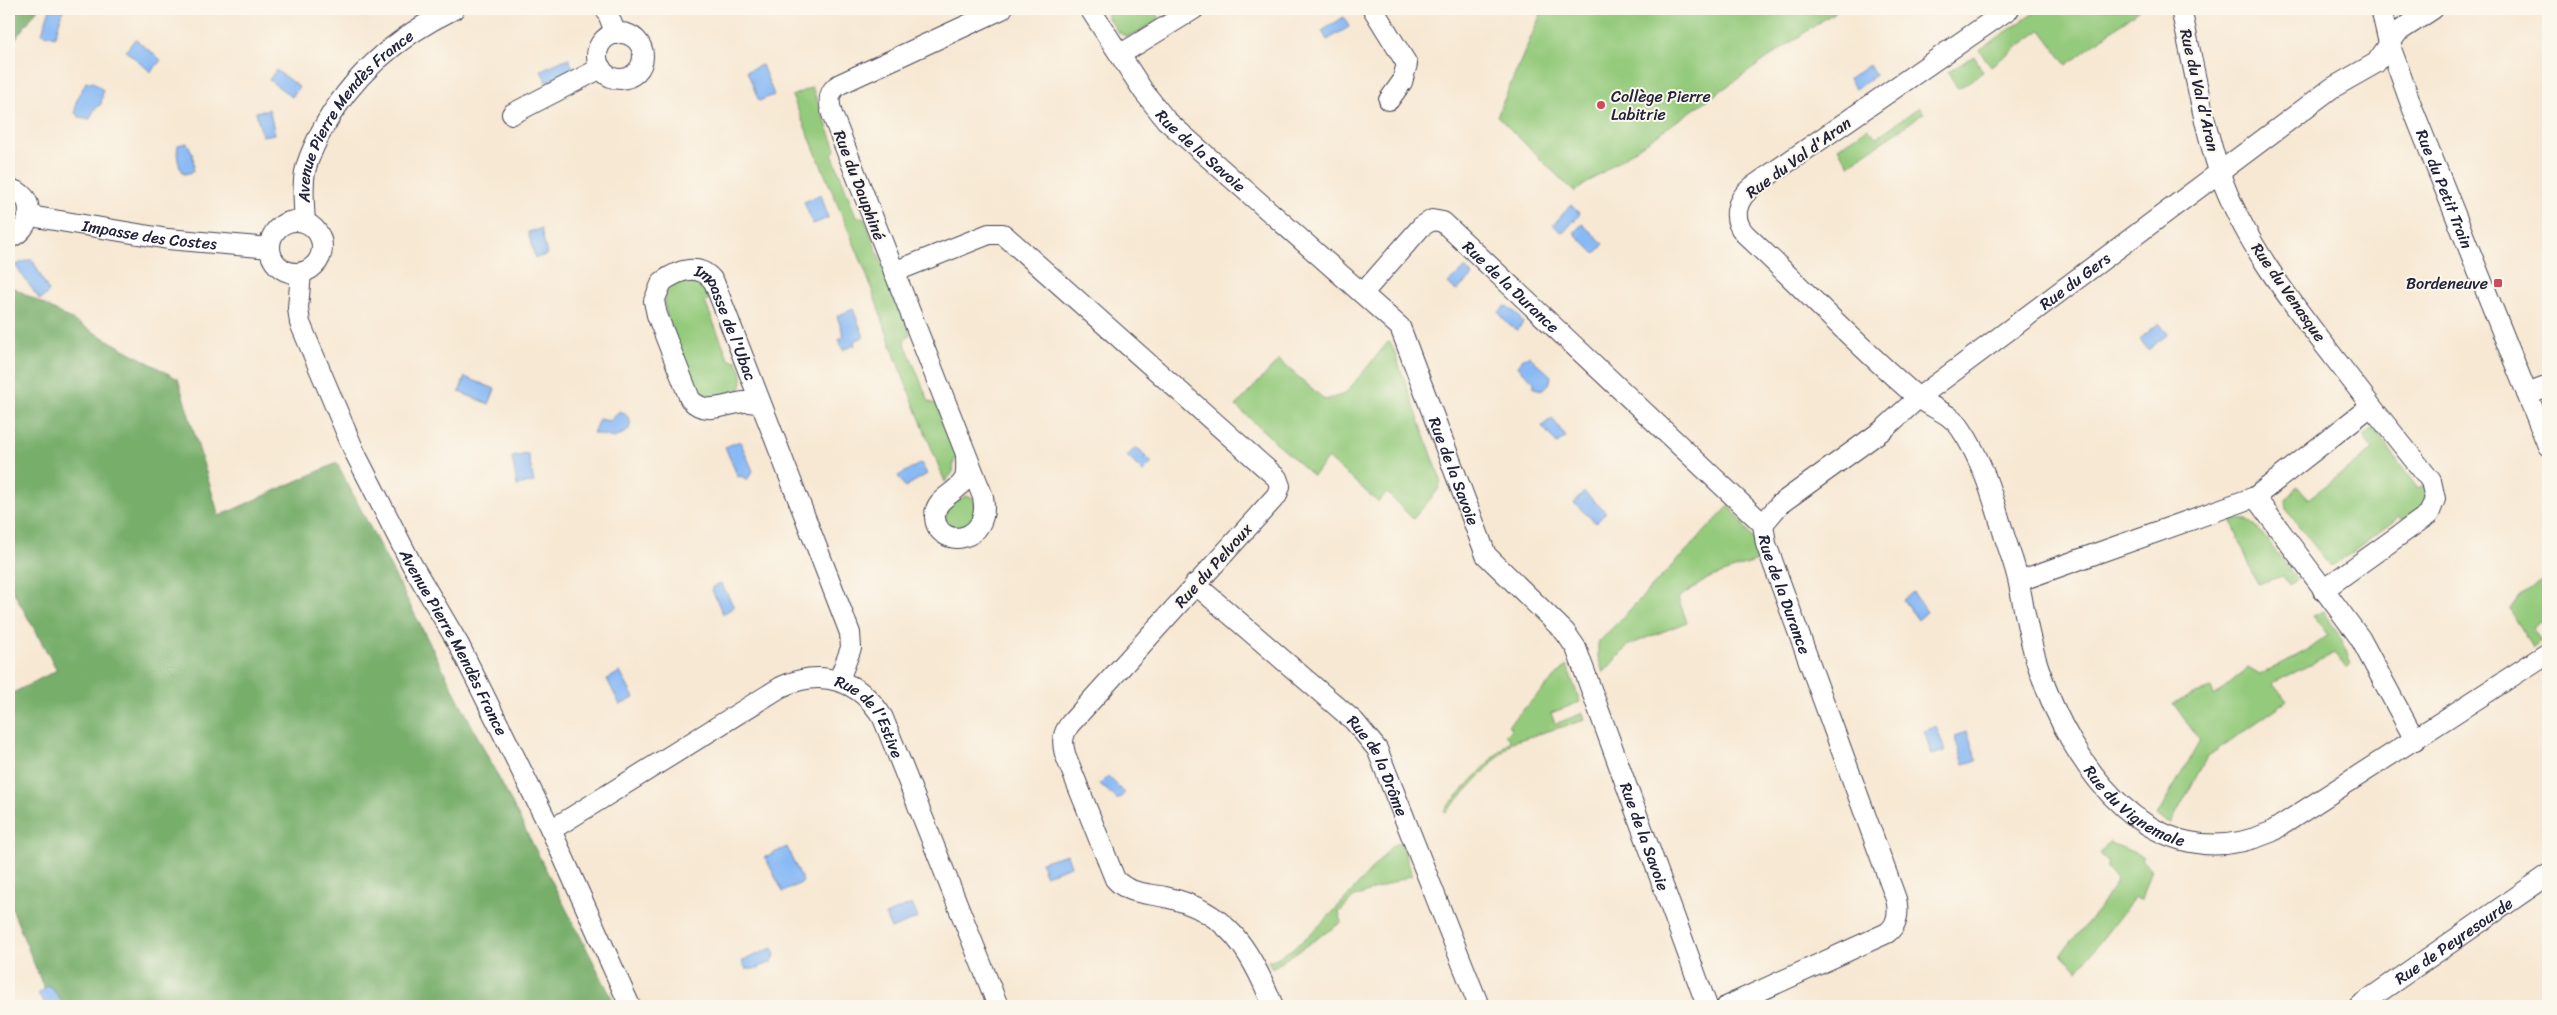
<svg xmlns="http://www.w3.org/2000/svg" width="2557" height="1015" font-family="Sriracha,sans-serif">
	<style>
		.green { fill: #94ca7b; stroke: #5b765b }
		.forest { fill: #77ae6b; stroke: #4c6853 }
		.water { fill: #89baf5; stroke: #566e98 }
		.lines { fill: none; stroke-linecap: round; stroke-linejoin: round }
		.street-casing { stroke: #424052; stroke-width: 22 }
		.street { stroke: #fff; stroke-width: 20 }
		.poi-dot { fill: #d1495b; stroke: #fbf7ec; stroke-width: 2 }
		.labels { text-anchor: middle; stroke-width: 4; stroke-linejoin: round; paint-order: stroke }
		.street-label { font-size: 16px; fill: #22223b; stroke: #fbf7ec }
		.poi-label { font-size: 16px; fill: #22223b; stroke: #fbf7ec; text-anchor: start }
	</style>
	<rect width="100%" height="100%" fill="#fbf7ec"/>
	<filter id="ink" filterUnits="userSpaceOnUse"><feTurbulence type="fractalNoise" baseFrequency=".02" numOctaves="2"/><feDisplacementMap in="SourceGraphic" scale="10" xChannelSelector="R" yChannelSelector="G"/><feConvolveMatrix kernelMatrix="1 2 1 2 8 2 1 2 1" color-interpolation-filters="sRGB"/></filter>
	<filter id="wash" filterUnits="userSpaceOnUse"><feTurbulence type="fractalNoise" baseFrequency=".0096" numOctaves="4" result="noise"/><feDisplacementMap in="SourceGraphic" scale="20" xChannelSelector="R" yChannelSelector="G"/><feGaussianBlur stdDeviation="1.12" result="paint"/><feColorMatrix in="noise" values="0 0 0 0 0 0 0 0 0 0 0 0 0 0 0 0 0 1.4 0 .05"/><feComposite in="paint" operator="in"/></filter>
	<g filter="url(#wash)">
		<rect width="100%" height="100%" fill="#f7e8d3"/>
		<g class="green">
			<path d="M 1111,9 L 1153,9 L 1160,20 L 1127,37 L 1118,32 L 1106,15 L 1112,11 Z"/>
			<path d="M 1543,9 L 1839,9 L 1574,192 L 1497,116 Z"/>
			<path d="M 2040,9 L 2140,9 L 2067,65 L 2041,30 L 1991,66 L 1979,50 Z"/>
			<path d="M 1974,56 L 1983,72 L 1958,89 L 1948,72 Z"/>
			<path d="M 812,87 L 836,149 L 832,154 L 856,216 L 864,218 L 910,334 L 904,341 L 929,402 L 937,404 L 959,458 L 954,460 L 953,472 L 945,482 L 896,359 L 865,270 L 792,96 Z"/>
			<path d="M 1919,107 L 1924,113 L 1849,165 L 1838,148 L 1868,128 L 1877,137 Z"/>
			<path d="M 691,280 C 701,283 707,287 712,297 L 705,302 L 729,360 L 737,361 C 738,365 742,371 742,376 C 744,404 711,403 695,391 C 688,371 656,309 667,291 C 672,283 682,282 691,280 Z"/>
			<path d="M 1388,342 L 1391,343 L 1441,480 L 1438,490 L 1413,519 L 1387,493 L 1378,502 L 1328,458 L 1313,476 L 1236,406 L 1279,360 L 1325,400 L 1345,394 Z"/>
			<path d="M 2374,429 L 2418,489 L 2425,485 L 2427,490 L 2423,508 L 2404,521 L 2399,517 L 2346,557 L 2330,566 L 2291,516 L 2287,510 L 2286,500 L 2297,486 L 2308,499 L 2373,450 L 2363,436 Z"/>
			<path d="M 966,496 L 974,498 L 976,508 L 973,522 L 958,531 L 946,525 C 942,509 953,502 966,496 Z"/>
			<path d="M 1730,505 L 1756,544 L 1763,559 L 1709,578 L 1678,598 L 1687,622 L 1629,645 L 1603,673 L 1598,657 L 1598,643 Z"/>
			<path d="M 2231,519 L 2247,520 L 2256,526 L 2297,579 L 2289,585 L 2283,576 L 2257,584 Z"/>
			<path d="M 2548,577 L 2548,623 L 2545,619 L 2532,627 L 2541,641 L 2532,648 L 2510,609 L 2518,598 Z"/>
			<path d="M 2324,611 L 2343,642 L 2351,665 L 2347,669 L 2334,653 L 2273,683 L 2287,701 L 2207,757 L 2171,823 L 2157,816 L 2200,741 L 2173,703 L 2211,688 L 2214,696 L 2248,668 L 2260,675 L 2311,648 L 2328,635 L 2313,616 Z"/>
			<path d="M 1567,665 L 1580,702 L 1551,713 L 1555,724 L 1583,713 L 1585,720 L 1512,742 L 1446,812 L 1444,810 L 1510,740 L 1505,735 L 1512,728 L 1508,725 Z"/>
			<path d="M 1401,842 L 1412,875 L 1353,898 L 1339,913 L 1342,922 L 1272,968 L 1268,961 C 1304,953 1366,874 1393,845 Z"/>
			<path d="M 2109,842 L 2142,856 L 2142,860 L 2151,868 L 2141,900 L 2134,898 L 2078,970 L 2061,954 L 2099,909 L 2117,880 L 2106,868 L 2108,863 L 2100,853 Z"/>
		</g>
		<g class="forest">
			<path d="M 9,9 L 38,9 L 9,47 Z"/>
			<path d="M 9,285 L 178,379 L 219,516 L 337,463 L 616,1006 L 51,1006 L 9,901 L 9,695 L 57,670 L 9,584 Z"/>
		</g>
		<g class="water">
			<path d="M 50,9 L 63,9 L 55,37 L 42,33 Z"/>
			<path d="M 1344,17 L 1349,27 L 1327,40 L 1322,31 Z"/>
			<path d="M 135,39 L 161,60 L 151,72 L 126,51 Z"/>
			<path d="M 568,58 L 574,69 L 546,82 L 541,70 Z"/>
			<path d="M 762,65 L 774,95 L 759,101 L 747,71 Z"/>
			<path d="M 1869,65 L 1876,75 L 1856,89 L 1849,79 Z"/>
			<path d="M 276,70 L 299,87 L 292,97 L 269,80 Z"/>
			<path d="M 86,82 L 93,82 L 103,90 L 101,104 L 94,110 L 90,119 L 79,117 L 75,113 L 76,102 Z"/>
			<path d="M 269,109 L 275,134 L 262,136 L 256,112 Z"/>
			<path d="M 187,143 C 193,152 195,161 193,172 L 184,174 C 178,165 176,156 178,145 Z"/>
			<path d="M 821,194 L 828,218 L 813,224 L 804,202 Z"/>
			<path d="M 1571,205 L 1580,214 L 1563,233 L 1553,225 Z"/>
			<path d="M 1582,224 L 1604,244 L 1595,254 L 1574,233 Z"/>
			<path d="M 541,229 L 547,255 L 535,258 L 528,232 Z"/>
			<path d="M 32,259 L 49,292 L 40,300 L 15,265 Z"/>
			<path d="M 1465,268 L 1473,276 L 1456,291 L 1448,283 Z"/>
			<path d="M 1505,306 L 1515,312 L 1523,323 L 1517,330 C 1509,326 1503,320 1499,312 Z"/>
			<path d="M 853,309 L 864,337 L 854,341 L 855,345 L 843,350 L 839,339 L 844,336 L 837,316 Z"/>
			<path d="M 2159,323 L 2168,334 L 2148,350 L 2140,339 Z"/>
			<path d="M 1529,356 L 1551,376 L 1550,382 L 1542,390 L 1534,388 L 1534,382 L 1518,367 L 1523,358 Z"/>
			<path d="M 465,377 L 495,389 L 489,404 L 459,392 Z"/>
			<path d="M 619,411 C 629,415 633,421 628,431 L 614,438 L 593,433 L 599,419 L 610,421 Z"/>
			<path d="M 1552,418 L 1566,437 L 1557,444 L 1542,426 Z"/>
			<path d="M 740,441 L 753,471 L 747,480 L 741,476 L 738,477 L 725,447 Z"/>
			<path d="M 1136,447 L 1152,463 L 1143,472 L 1127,456 Z"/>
			<path d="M 528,454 L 534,482 L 517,486 L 512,457 Z"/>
			<path d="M 921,463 L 927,474 L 905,487 L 898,476 Z"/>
			<path d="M 1584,492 L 1606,512 L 1596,523 L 1574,503 Z"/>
			<path d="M 721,583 L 734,607 L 723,614 L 711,588 Z"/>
			<path d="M 1913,592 L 1927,612 L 1918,620 L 1903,600 Z"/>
			<path d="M 620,672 L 634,698 L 620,705 L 607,679 Z"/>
			<path d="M 1936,726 L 1945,751 L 1932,755 L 1924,731 Z"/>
			<path d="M 1967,732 L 1977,760 L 1964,764 L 1954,736 Z"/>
			<path d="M 1108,776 L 1125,793 L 1118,800 L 1100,784 Z"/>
			<path d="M 787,847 L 803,882 L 783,892 L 765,857 Z"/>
			<path d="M 1067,854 L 1071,866 L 1045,875 L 1041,862 Z"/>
			<path d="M 912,904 L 918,918 L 891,929 L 885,915 Z"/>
			<path d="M 772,948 L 775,955 L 772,962 L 759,967 L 759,969 L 746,969 L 742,961 Z"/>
			<path d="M 49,985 L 66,1006 L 47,1006 L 38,994 Z"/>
		</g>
	</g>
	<g filter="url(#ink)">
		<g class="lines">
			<defs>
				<g id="street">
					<path d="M 606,9 L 616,34"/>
					<path id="s1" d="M 1090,9 L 1144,92 L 1166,120 L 1400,327 L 1486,555 L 1565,632 L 1576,648 L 1707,1006"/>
					<path d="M 1373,9 L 1407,64 L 1402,82 L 1389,100"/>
					<path id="s2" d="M 2009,9 L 1752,187 C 1736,200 1731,218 1745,234 C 1802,287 1857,346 1916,396 C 1931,408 1951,413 1961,429 C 1983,461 1994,501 2005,538 C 2010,553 2016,568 2019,584 C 2025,612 2029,641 2039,669 C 2072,767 2152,883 2271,832 L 2548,653"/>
					<path id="s3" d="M 2381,9 L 2389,43 L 2412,107 L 2548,446"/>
					<circle cx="620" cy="56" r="23"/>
					<path d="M 1121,54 L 1194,9"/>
					<path d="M 512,114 L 601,68"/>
					<path d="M 9,189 C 38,194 33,230 9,238"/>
					<path id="s4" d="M 30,216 L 168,239 L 270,248"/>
					<circle cx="296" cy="247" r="26"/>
					<path id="s5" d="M 305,222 C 304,206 302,188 305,172 C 308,157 315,144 322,130 C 352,75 398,36 454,9"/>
					<path d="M 894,272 L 989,234 L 1003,234 L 1277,478 L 1280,486 L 1277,495 L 1070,724 C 1062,734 1062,743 1065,754 L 1115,879 C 1128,894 1147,893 1165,897 C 1227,910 1251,950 1273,1006"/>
					<path id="s6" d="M 301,273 L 298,308 L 300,323 L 355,453 L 411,563 L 459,645 L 551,830 L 630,1006"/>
					<path id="s7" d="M 1363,293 L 1421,227 L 1432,220 L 1443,222 L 1763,524 L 1766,544 L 1896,899 C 1899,911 1898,925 1887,933 L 1727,1006"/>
					<path d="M 2527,394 L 2548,386"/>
					<path id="s8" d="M 761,405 C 738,393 710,422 690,399 L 657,315 L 654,301 L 662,282 C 678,270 700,262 714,282 L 850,633 L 851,648 L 839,680"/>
					<path d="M 966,455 C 966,462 967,471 965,478 C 958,494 934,497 935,517 C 937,550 992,544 983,497 L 832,114 C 828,101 828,91 840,84 L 1002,9"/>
					<path d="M 2255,497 L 2360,638 L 2415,740"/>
					<path id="s9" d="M 1763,524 L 1780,504 L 1884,429 L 1918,398 L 2332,88 L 2376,63 L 2398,32 L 2433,9"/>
					<path d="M 2019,581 L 2255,497 L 2371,406 C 2318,334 2248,257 2219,171 C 2202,119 2193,62 2181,9"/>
					<path id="s10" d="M 1195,584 L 1354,721 L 1377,749 L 1479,1006"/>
					<path d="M 2323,590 L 2429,514 L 2435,499 L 2431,481 L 2371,406"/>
					<path id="s11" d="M 551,830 L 781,687 C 822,668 860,680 883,718 L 998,1006"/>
					<path id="s12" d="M 2359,1006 L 2548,875"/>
				</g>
			</defs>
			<use href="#street" class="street-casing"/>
			<use href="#street" class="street"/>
		</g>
	</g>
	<g class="poi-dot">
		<circle cx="1601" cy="105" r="5"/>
		<rect x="2493" y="278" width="10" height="10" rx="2.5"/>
	</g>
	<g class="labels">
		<g class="street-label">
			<text transform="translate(2200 90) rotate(77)" y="6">Rue du Val d'Aran</text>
			<text dy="6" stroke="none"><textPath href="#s5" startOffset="124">Avenue Pierre Mendès France</textPath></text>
			<text dy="6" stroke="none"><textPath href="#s1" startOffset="181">Rue de la Savoie</textPath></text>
			<text transform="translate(1798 157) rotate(-36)" y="6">Rue du Val d'Aran</text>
			<text transform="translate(860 185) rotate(69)" y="6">Rue du Dauphiné</text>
			<text dy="6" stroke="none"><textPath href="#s3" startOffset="191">Rue du Petit Train</textPath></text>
			<text dy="6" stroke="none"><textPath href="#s4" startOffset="121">Impasse des Costes</textPath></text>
			<text dy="6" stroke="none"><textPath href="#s9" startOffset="396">Rue du Gers</textPath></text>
			<text dy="6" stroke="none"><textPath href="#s7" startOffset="206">Rue de la Durance</textPath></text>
			<text transform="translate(2289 292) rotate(55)" y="6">Rue du Venasque</text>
			<text dy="6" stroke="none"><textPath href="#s8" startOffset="300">Impasse de l'Ubac</textPath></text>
			<text dy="6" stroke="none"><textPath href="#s1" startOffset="601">Rue de la Savoie</textPath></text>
			<text transform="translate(1213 565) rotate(-48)" y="6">Rue du Pelvoux</text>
			<text dy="6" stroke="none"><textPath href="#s7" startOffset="626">Rue de la Durance</textPath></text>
			<text dy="6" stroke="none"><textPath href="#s6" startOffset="405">Avenue Pierre Mendès France</textPath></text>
			<text dy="6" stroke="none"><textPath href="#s11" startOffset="379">Rue de l'Estive</textPath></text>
			<text dy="6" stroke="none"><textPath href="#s10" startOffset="261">Rue de la Drôme</textPath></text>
			<text dy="6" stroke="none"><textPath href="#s2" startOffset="1084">Rue du Vignemale</textPath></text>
			<text dy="6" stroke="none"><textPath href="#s1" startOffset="1021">Rue de la Savoie</textPath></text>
			<text dy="6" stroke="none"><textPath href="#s12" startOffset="115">Rue de Peyresourde</textPath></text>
		</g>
		<g class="poi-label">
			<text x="1611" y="102">Collège Pierre<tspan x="1611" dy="18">Labitrie</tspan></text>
			<text x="2488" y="289" text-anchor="end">Bordeneuve</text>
		</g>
	</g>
	<rect width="2557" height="1015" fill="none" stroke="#fbf7ec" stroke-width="30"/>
</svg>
